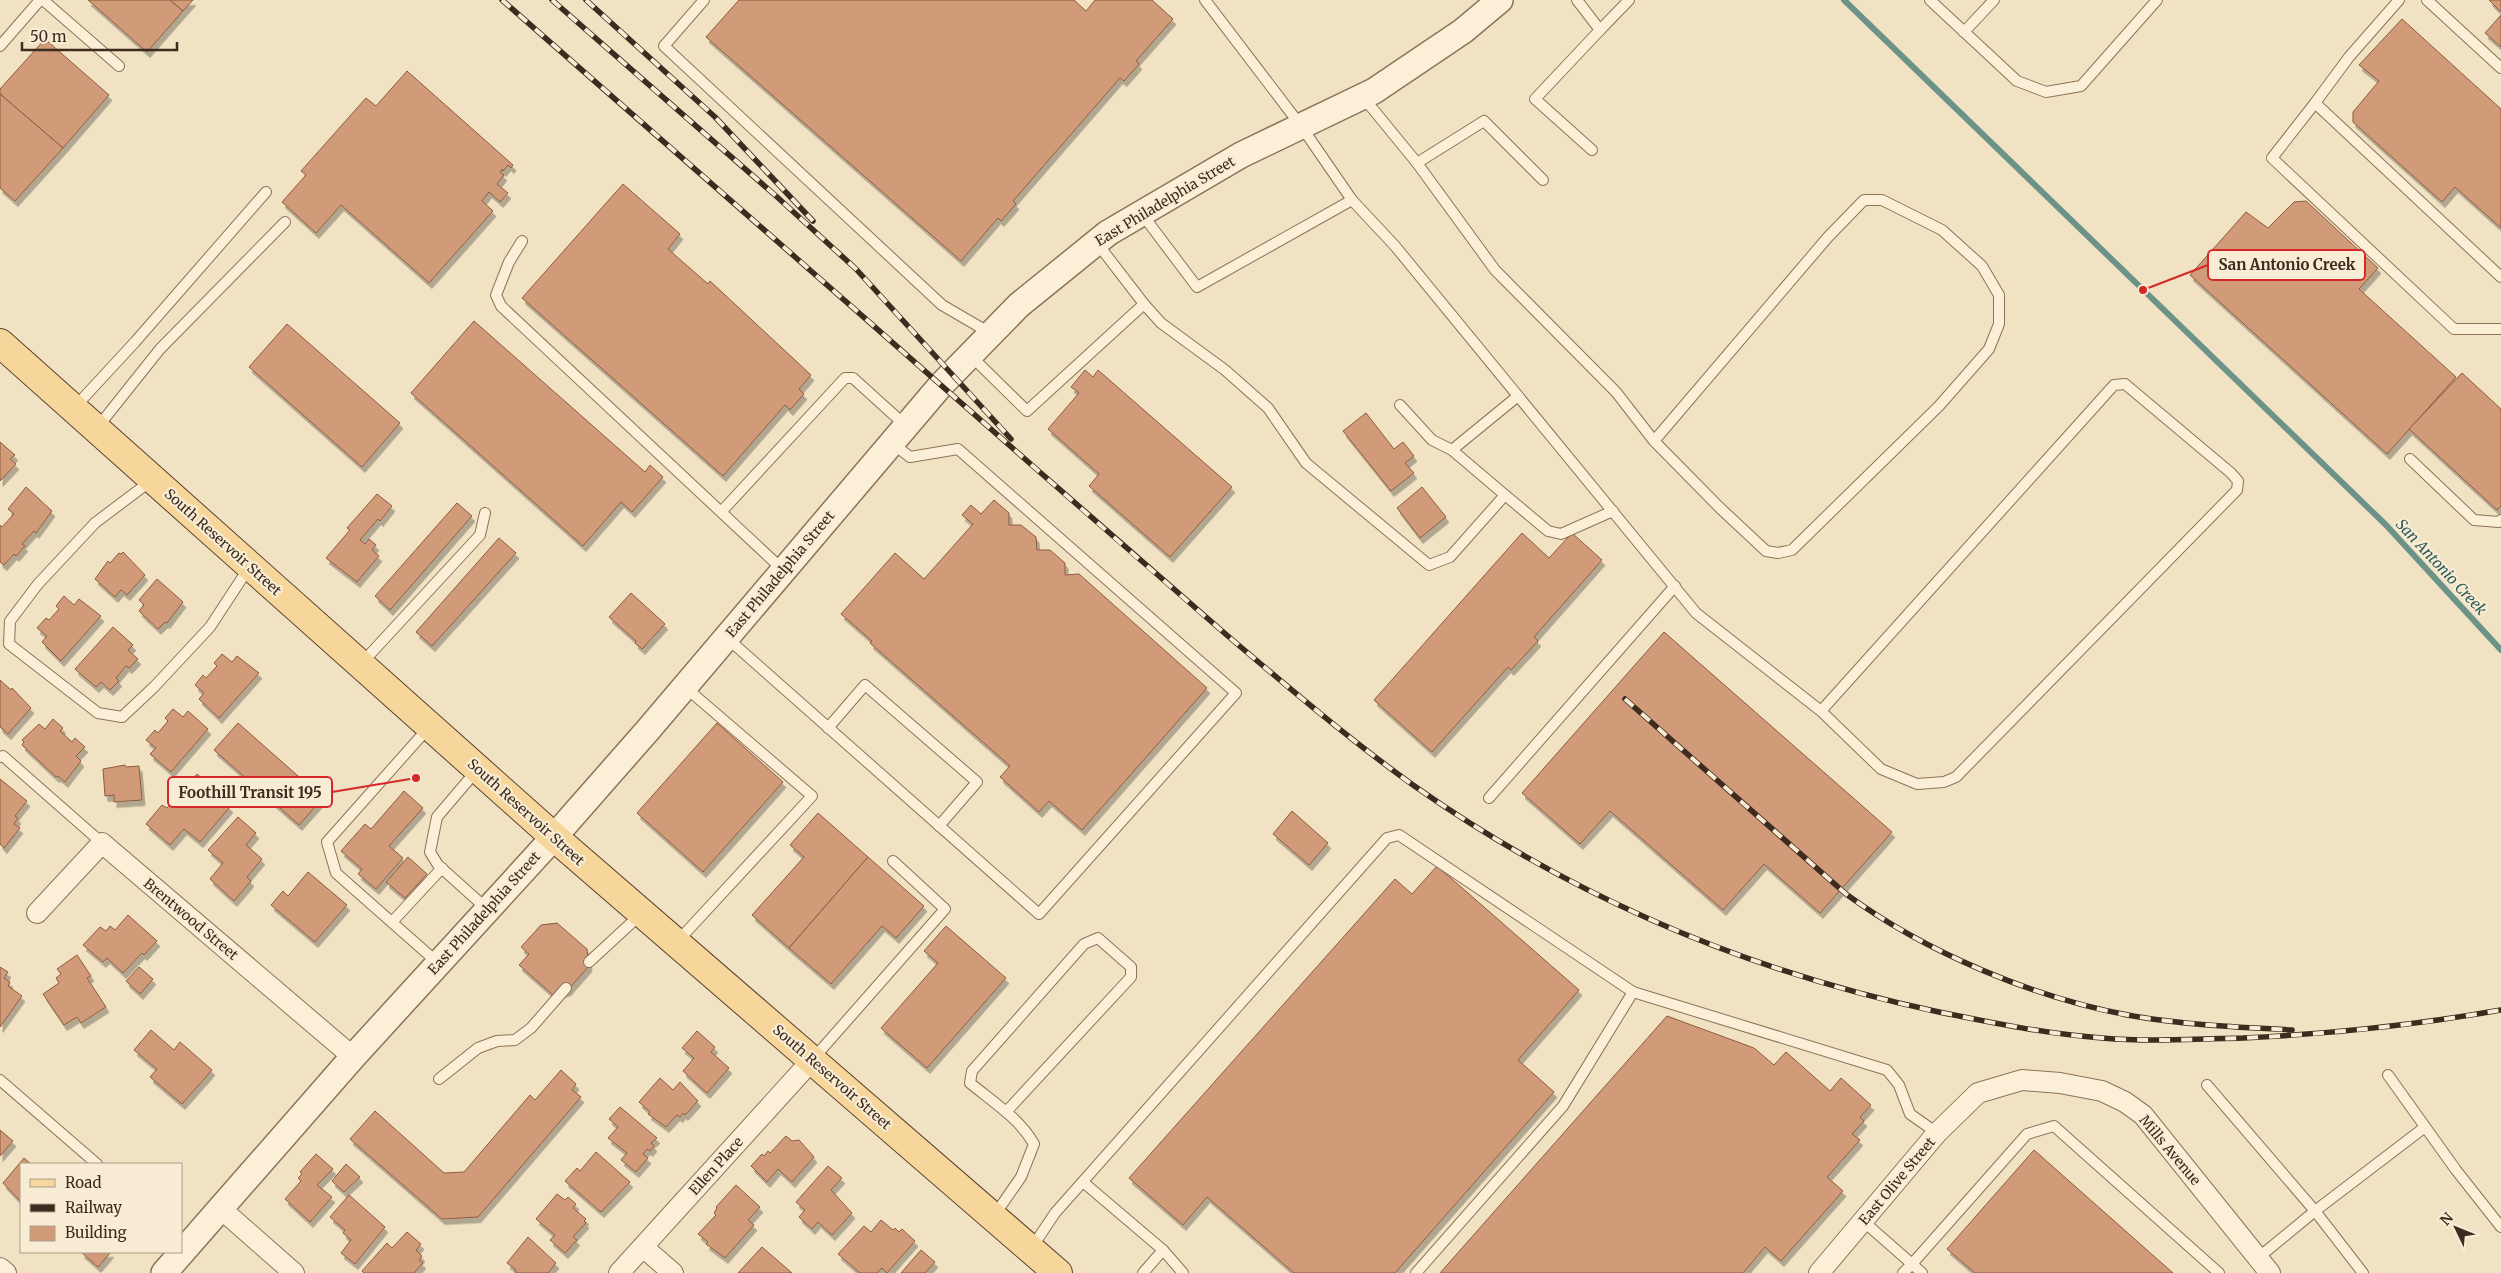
<svg xmlns="http://www.w3.org/2000/svg" width="2501" height="1273" font-family="Merriweather,serif">
	<style>
		.lines { fill: none; stroke-linecap: round; stroke-linejoin: round }
		.stream { stroke: #6c9388; stroke-width: 6 }
		.building { fill: #d19a78; stroke: #8d5b3d; filter: url(#shadow) }
		.service-casing { stroke: #8d7359; stroke-width: 12 }
		.minor-casing { stroke: #8d7359; stroke-width: 22 }
		.tertiary-casing { stroke: #8d7359; stroke-width: 28 }
		.primary-casing { stroke: #5a412e; stroke-width: 30 }
		.service { stroke: #fbefd8; stroke-width: 10 }
		.minor { stroke: #fbefd8; stroke-width: 20 }
		.tertiary { stroke: #fbefd8; stroke-width: 25 }
		.primary { stroke: #f6d69a; stroke-width: 28 }
		.rail-casing { stroke: #3c2b1e; stroke-width: 5.5 }
		.rail { stroke: #f8ecd4; stroke-width: 4; stroke-dasharray: 11; stroke-linecap: butt }
		.labels { text-anchor: middle; stroke-width: 4.5; stroke-linejoin: round; paint-order: stroke }
		.street-label { font-size: 14px; fill: #3c2b1e; stroke: #f8ecd4 }
		.water-label { font-size: 15px; font-style: italic; fill: #2c5c58; stroke: #f8ecd4 }
		.leader { fill: none; stroke: #d62828; stroke-width: 2 }
		.callout-dot { fill: #d62828; stroke: #f8ecd4; stroke-width: 2 }
		.callout { fill: #f8ecd4; stroke: #d62828; stroke-width: 2 }
		.callout-label { font-size: 15px; text-anchor: middle; font-weight: bold; fill: #3c2b1e }
	</style>
	<defs>
		<filter id="shadow"><feDropShadow dx="3" dy="5.5" stdDeviation="0" flood-color="#0004"/></filter>
	</defs>
	<rect width="100%" height="100%" fill="#f1e2c4"/>
	<g class="lines">
		<path class="stream" d="M 1844,0 L 2386,525 L 2501,650"/>
	</g>
	<g class="building">
		<path d="M 88,0 L 170,0 L 183,11 L 147,52 Z"/>
		<path d="M 170,0 L 193,0 L 183,11 Z"/>
		<path d="M 739,0 L 1074,0 L 1086,11 L 1095,0 L 1152,0 L 1173,19 L 1136,61 L 1139,64 L 1124,81 L 1120,78 L 1013,201 L 1016,204 L 1001,221 L 998,218 L 961,261 L 706,37 Z"/>
		<path d="M 2489,0 L 2501,0 L 2501,12 Z"/>
		<path d="M 2501,15 L 2501,47 L 2485,33 Z"/>
		<path d="M 2402,19 L 2501,109 L 2501,228 L 2455,187 L 2442,202 L 2353,122 L 2353,112 L 2379,81 L 2359,65 Z"/>
		<path d="M 45,39 L 109,95 L 63,148 L 0,94 L 0,89 Z"/>
		<path d="M 407,71 L 513,165 L 511,168 L 508,165 L 503,171 L 502,169 L 500,172 L 504,175 L 497,184 L 508,193 L 500,202 L 489,192 L 482,201 L 493,211 L 429,283 L 341,205 L 316,233 L 282,202 L 306,175 L 301,171 L 366,98 L 376,106 Z"/>
		<path d="M 0,94 L 63,148 L 15,201 L 0,188 Z"/>
		<path d="M 623,184 L 680,234 L 668,249 L 708,284 L 710,281 L 811,375 L 799,389 L 804,394 L 790,410 L 785,405 L 723,476 L 522,298 Z"/>
		<path d="M 2306,201 L 2378,268 L 2359,289 L 2456,377 L 2387,454 L 2190,275 L 2246,212 L 2268,228 L 2294,202 Z"/>
		<path d="M 474,321 L 645,472 L 650,465 L 663,477 L 632,512 L 621,502 L 583,546 L 411,393 Z"/>
		<path d="M 287,324 L 400,423 L 362,467 L 249,367 Z"/>
		<path d="M 1085,370 L 1093,377 L 1098,370 L 1232,487 L 1170,557 L 1089,486 L 1099,474 L 1048,429 L 1079,393 L 1071,387 Z"/>
		<path d="M 2462,373 L 2501,409 L 2501,506 L 2497,510 L 2409,429 Z"/>
		<path d="M 1366,413 L 1394,449 L 1403,442 L 1414,456 L 1405,463 L 1414,473 L 1391,491 L 1343,431 Z"/>
		<path d="M 0,442 L 15,455 L 10,459 L 16,464 L 0,481 Z"/>
		<path d="M 26,487 L 52,511 L 36,533 L 34,531 L 22,544 L 25,546 L 16,556 L 14,554 L 4,565 L 0,562 L 0,525 L 2,527 L 14,514 L 8,509 Z"/>
		<path d="M 1422,487 L 1446,517 L 1420,538 L 1397,508 Z"/>
		<path d="M 377,494 L 392,506 L 380,521 L 378,519 L 360,540 L 365,544 L 369,539 L 376,545 L 372,550 L 379,556 L 357,582 L 326,558 L 350,530 L 347,528 Z"/>
		<path d="M 994,500 L 1009,513 L 1009,525 L 1021,525 L 1036,537 L 1037,550 L 1050,550 L 1065,563 L 1065,575 L 1079,574 L 1207,688 L 1082,830 L 1049,801 L 1039,812 L 1000,777 L 1010,766 L 870,643 L 872,641 L 841,614 L 895,553 L 924,579 L 973,524 L 962,515 L 971,505 L 981,514 Z"/>
		<path d="M 457,503 L 472,516 L 390,610 L 375,596 Z"/>
		<path d="M 1522,533 L 1549,558 L 1572,533 L 1602,560 L 1534,637 L 1538,641 L 1511,670 L 1508,667 L 1432,752 L 1374,700 Z"/>
		<path d="M 499,538 L 516,553 L 432,646 L 416,632 Z"/>
		<path d="M 123,552 L 145,575 L 127,595 L 121,590 L 115,597 L 95,579 L 108,561 L 110,563 L 119,553 L 121,554 Z"/>
		<path d="M 157,579 L 183,602 L 167,623 L 165,622 L 158,629 L 139,611 L 144,605 L 139,600 Z"/>
		<path d="M 631,593 L 665,624 L 642,649 L 635,643 L 636,641 L 609,617 Z"/>
		<path d="M 64,596 L 74,605 L 79,599 L 101,616 L 61,661 L 42,642 L 47,636 L 37,628 L 46,618 L 49,620 L 59,609 L 56,606 Z"/>
		<path d="M 113,627 L 133,645 L 128,650 L 138,659 L 129,668 L 126,666 L 116,678 L 119,681 L 110,690 L 101,682 L 96,687 L 75,669 Z"/>
		<path d="M 1664,632 L 1892,832 L 1820,913 L 1764,864 L 1723,910 L 1610,811 L 1580,844 L 1522,793 Z"/>
		<path d="M 222,654 L 232,662 L 237,656 L 259,673 L 219,718 L 199,699 L 204,693 L 195,685 L 203,675 L 206,678 L 217,666 L 214,663 Z"/>
		<path d="M 0,680 L 11,690 L 12,688 L 31,708 L 8,734 L 0,727 Z"/>
		<path d="M 173,709 L 183,717 L 188,711 L 208,729 L 171,772 L 150,754 L 156,748 L 146,740 L 155,730 L 158,733 L 168,721 L 165,718 Z"/>
		<path d="M 53,719 L 63,728 L 60,731 L 72,742 L 75,738 L 85,747 L 76,756 L 81,761 L 65,782 L 58,776 L 56,777 L 22,745 L 24,742 L 22,740 L 39,724 L 45,729 Z"/>
		<path d="M 238,723 L 323,798 L 299,825 L 214,750 Z"/>
		<path d="M 717,723 L 783,782 L 703,872 L 637,813 Z"/>
		<path d="M 125,765 L 126,767 L 139,766 L 142,800 L 114,802 L 114,795 L 105,796 L 103,769 Z"/>
		<path d="M 197,774 L 210,785 L 208,788 L 230,807 L 200,842 L 184,829 L 170,845 L 146,824 L 162,805 L 167,808 Z"/>
		<path d="M 0,779 L 27,801 L 15,816 L 18,818 L 14,824 L 20,828 L 4,848 L 0,844 Z"/>
		<path d="M 404,791 L 423,808 L 389,846 L 403,858 L 376,889 L 358,874 L 362,869 L 341,851 L 365,824 L 371,829 Z"/>
		<path d="M 1292,811 L 1328,843 L 1309,865 L 1273,834 Z"/>
		<path d="M 818,813 L 868,857 L 789,948 L 752,915 L 804,857 L 790,845 Z"/>
		<path d="M 238,817 L 256,833 L 246,845 L 262,859 L 247,877 L 251,881 L 234,901 L 210,879 L 223,863 L 208,850 Z"/>
		<path d="M 408,857 L 427,874 L 405,898 L 386,882 Z"/>
		<path d="M 868,857 L 924,906 L 896,938 L 882,926 L 831,984 L 789,948 Z"/>
		<path d="M 1437,866 L 1579,990 L 1518,1060 L 1554,1092 L 1395,1273 L 1294,1273 L 1207,1197 L 1183,1225 L 1129,1178 L 1395,879 L 1412,894 Z"/>
		<path d="M 308,872 L 347,905 L 315,942 L 271,905 L 283,891 L 288,896 Z"/>
		<path d="M 128,915 L 157,941 L 144,955 L 142,953 L 123,973 L 107,958 L 103,962 L 83,945 L 100,927 L 106,931 L 110,926 L 115,930 Z"/>
		<path d="M 557,923 L 587,949 L 589,966 L 568,990 L 553,995 L 519,965 L 529,954 L 521,947 L 541,925 Z"/>
		<path d="M 946,926 L 1006,978 L 927,1068 L 881,1028 L 938,963 L 924,951 Z"/>
		<path d="M 77,955 L 91,976 L 87,978 L 106,1007 L 81,1023 L 77,1017 L 64,1025 L 43,994 L 59,983 L 56,978 L 61,974 L 57,969 Z"/>
		<path d="M 0,967 L 8,972 L 4,978 L 10,982 L 8,986 L 22,996 L 0,1027 Z"/>
		<path d="M 139,967 L 153,979 L 140,994 L 126,981 Z"/>
		<path d="M 1667,1016 L 1754,1048 L 1774,1065 L 1786,1052 L 1830,1091 L 1841,1078 L 1871,1105 L 1860,1117 L 1864,1121 L 1852,1134 L 1860,1140 L 1827,1177 L 1843,1191 L 1781,1261 L 1765,1247 L 1743,1273 L 1440,1273 Z"/>
		<path d="M 151,1030 L 174,1050 L 180,1042 L 212,1070 L 182,1104 L 150,1077 L 157,1069 L 134,1050 Z"/>
		<path d="M 697,1031 L 715,1047 L 711,1052 L 729,1068 L 707,1093 L 683,1071 L 694,1058 L 682,1048 Z"/>
		<path d="M 561,1070 L 576,1084 L 572,1090 L 581,1097 L 478,1217 L 442,1219 L 350,1139 L 375,1111 L 444,1173 L 464,1172 L 530,1095 L 535,1100 Z"/>
		<path d="M 660,1078 L 673,1090 L 680,1082 L 698,1101 L 685,1115 L 683,1113 L 680,1117 L 677,1115 L 666,1127 L 648,1114 L 650,1112 L 639,1102 Z"/>
		<path d="M 620,1107 L 657,1138 L 651,1143 L 654,1146 L 650,1151 L 647,1149 L 643,1154 L 648,1158 L 636,1172 L 621,1160 L 627,1153 L 608,1138 L 618,1127 L 609,1119 Z"/>
		<path d="M 0,1130 L 13,1141 L 0,1156 Z"/>
		<path d="M 786,1136 L 792,1141 L 799,1140 L 814,1157 L 792,1182 L 778,1169 L 767,1182 L 751,1166 L 762,1154 L 764,1156 L 768,1151 L 770,1153 Z"/>
		<path d="M 2034,1150 L 2173,1273 L 1975,1273 L 1947,1249 Z"/>
		<path d="M 596,1152 L 630,1182 L 601,1212 L 565,1181 L 577,1168 L 580,1171 Z"/>
		<path d="M 316,1154 L 333,1169 L 317,1185 L 332,1197 L 310,1222 L 285,1199 L 301,1181 L 298,1178 L 302,1174 L 300,1172 Z"/>
		<path d="M 24,1158 L 31,1164 L 21,1164 L 21,1202 L 3,1183 Z"/>
		<path d="M 346,1164 L 360,1177 L 344,1192 L 332,1181 Z"/>
		<path d="M 828,1166 L 842,1178 L 831,1190 L 852,1213 L 832,1235 L 818,1222 L 812,1229 L 799,1217 L 805,1210 L 796,1202 Z"/>
		<path d="M 736,1185 L 760,1207 L 748,1220 L 754,1225 L 725,1258 L 706,1244 L 708,1242 L 698,1234 L 716,1215 L 714,1213 L 717,1208 L 716,1207 Z"/>
		<path d="M 557,1194 L 565,1200 L 568,1197 L 576,1204 L 573,1208 L 586,1219 L 584,1221 L 586,1223 L 573,1237 L 577,1240 L 565,1253 L 550,1240 L 555,1235 L 536,1219 Z"/>
		<path d="M 349,1195 L 385,1227 L 355,1264 L 341,1253 L 351,1240 L 343,1233 L 345,1230 L 330,1217 Z"/>
		<path d="M 881,1220 L 893,1230 L 895,1228 L 899,1232 L 902,1229 L 915,1241 L 887,1273 L 882,1268 L 877,1273 L 860,1273 L 838,1254 L 864,1226 L 871,1232 Z"/>
		<path d="M 407,1232 L 421,1244 L 416,1250 L 422,1256 L 419,1260 L 423,1263 L 414,1273 L 364,1273 L 362,1271 L 387,1243 L 392,1248 Z"/>
		<path d="M 528,1237 L 556,1263 L 548,1273 L 516,1273 L 515,1269 L 507,1263 Z"/>
		<path d="M 762,1247 L 792,1273 L 738,1273 Z"/>
		<path d="M 921,1250 L 935,1262 L 925,1273 L 901,1273 Z"/>
		<path d="M 81,1252 L 111,1252 L 98,1267 Z"/>
	</g>
	<g class="lines">
		<defs>
			<g id="service">
				<path d="M 43,0 L 119,66"/>
				<path d="M 704,0 L 664,46 L 942,305 L 990,333"/>
				<path d="M 1205,0 L 1301,126 L 1352,200"/>
				<path d="M 1577,0 L 1600,30 L 1535,99 L 1592,150"/>
				<path d="M 1930,0 L 2017,81 L 2046,92 L 2081,86 L 2157,0"/>
				<path d="M 2427,0 L 2501,68"/>
				<path d="M 1600,30 L 1629,0"/>
				<path d="M 1964,32 L 1994,0"/>
				<path d="M 0,46 L 40,0"/>
				<path d="M 1363,97 L 1417,163 L 1495,270 L 1616,392 L 1654,441 L 1719,507 L 1766,551 L 1778,553 L 1792,550 L 1939,406 L 1989,349 L 1999,324 L 1999,295 L 1982,266 L 1942,230 L 1882,200 L 1864,200 L 1828,237 L 1654,441"/>
				<path d="M 2315,103 L 2349,57 L 2399,0"/>
				<path d="M 1417,163 L 1484,121 L 1543,180"/>
				<path d="M 1142,214 L 1197,287 L 1352,200 L 1395,246 L 1696,613 L 1821,711 L 1881,769 L 1917,784 L 1944,782 L 1956,777 L 2237,490 L 2238,481 L 2231,473 L 2125,384 L 2114,385 L 1821,711"/>
				<path d="M 522,241 L 509,262 L 496,295 L 501,306 L 783,570"/>
				<path d="M 2501,277 L 2315,103 L 2272,158 L 2454,329 L 2501,329"/>
				<path d="M 1144,304 L 1161,323 L 1225,370 L 1268,408 L 1306,463 L 1429,565 L 1450,557 L 1505,495 L 1452,450 L 1432,440 L 1400,405"/>
				<path d="M 970,355 L 1027,411 L 1144,304 L 1097,243"/>
				<path d="M 74,408 L 135,342 L 266,192"/>
				<path d="M 97,428 L 160,349 L 285,222"/>
				<path d="M 1452,450 L 1518,396"/>
				<path d="M 2410,459 L 2474,520 L 2499,522 L 2501,520"/>
				<path d="M 152,480 L 95,523 L 38,584 L 10,621 L 9,644 L 98,713 L 122,717 L 154,687 L 210,627 L 250,566"/>
				<path d="M 1505,495 L 1548,531 L 1561,534 L 1613,511"/>
				<path d="M 722,511 L 845,378 L 853,378 L 906,426"/>
				<path d="M 727,638 L 1039,914 L 1236,693 L 958,449 L 910,457 L 892,443"/>
				<path d="M 361,664 L 480,535 L 485,513"/>
				<path d="M 430,726 L 327,842 L 336,873 L 438,963"/>
				<path d="M 828,728 L 865,685 L 977,782 L 939,826"/>
				<path d="M 0,757 L 3,756 L 102,843"/>
				<path d="M 477,770 L 437,817 L 430,852 L 438,865 L 487,909"/>
				<path d="M 1489,798 L 1675,586"/>
				<path d="M 392,922 L 442,868"/>
				<path d="M 677,942 L 812,796 L 685,687"/>
				<path d="M 589,962 L 641,914"/>
				<path d="M 813,1059 L 945,909 L 893,861"/>
				<path d="M 2388,1075 L 2456,1170 L 2501,1227"/>
				<path d="M 439,1079 L 478,1048 L 497,1041 L 515,1040 L 531,1028 L 566,988"/>
				<path d="M 0,1080 L 97,1164"/>
				<path d="M 2207,1085 L 2315,1211 L 2258,1258"/>
				<path d="M 1083,1182 L 1163,1250 L 1183,1273"/>
				<path d="M 994,1216 L 1021,1177 L 1034,1144 C 1019,1118 993,1102 970,1083 L 972,1071 L 1084,944 L 1098,938 L 1131,967 L 1131,977 L 1006,1112"/>
				<path d="M 1863,1221 L 1912,1264 L 2027,1134 L 2054,1126 L 2219,1273"/>
				<path d="M 1031,1249 L 1055,1213 L 1387,838 L 1399,835 L 1633,992 L 1887,1070 L 1899,1085 L 1910,1114 L 1937,1133"/>
				<path d="M 1143,1273 L 1163,1250"/>
				<path d="M 1416,1273 L 1563,1106 L 1633,992"/>
				<path d="M 1903,1273 L 1912,1264 L 1922,1273"/>
				<path d="M 2363,1273 L 2315,1211 L 2425,1127"/>
			</g>
			<g id="minor">
				<path d="M 37,913 L 102,843 L 353,1057"/>
				<path d="M 220,1208 L 294,1273"/>
				<path d="M 643,1247 L 673,1273"/>
				<path d="M 0,1268 L 6,1273"/>
				<path d="M 619,1273 L 813,1059"/>
				<path d="M 1819,1273 L 1937,1133 L 1978,1093 L 2022,1080 L 2060,1083 L 2102,1091 L 2125,1102 L 2143,1115 L 2270,1273"/>
			</g>
			<path id="tertiary" d="M 164,1273 L 353,1057 L 554,837 L 648,730 L 941,385 L 1019,305 L 1108,233 L 1241,155 L 1374,91 L 1463,31 L 1500,0"/>
			<path id="primary" d="M 0,343 L 554,837 L 1058,1273"/>
		</defs>
		<use href="#service" class="service-casing"/>
		<use href="#minor" class="minor-casing"/>
		<use href="#tertiary" class="tertiary-casing"/>
		<use href="#primary" class="primary-casing"/>
		<use href="#service" class="service"/>
		<use href="#minor" class="minor"/>
		<use href="#tertiary" class="tertiary"/>
		<use href="#primary" class="primary"/>
		<defs>
			<g id="rail">
				<path d="M 502,0 C 680,156 857,311 1034,467 C 1099,524 1164,581 1229,637 C 1289,688 1349,739 1413,785 C 1572,897 1749,972 1939,1012 C 1993,1023 2047,1034 2102,1038 C 2149,1042 2197,1039 2243,1038 C 2330,1034 2416,1025 2501,1010"/>
				<path d="M 552,0 L 776,196 L 856,269 L 1011,439"/>
				<path d="M 586,0 L 715,117 L 813,221"/>
				<path d="M 1625,699 L 1846,894 C 1925,952 2036,999 2133,1016 C 2185,1025 2239,1027 2292,1030"/>
			</g>
		</defs>
		<use href="#rail" class="rail-casing"/>
		<use href="#rail" class="rail"/>
	</g>
	<g class="labels">
		<g class="street-label">
			<text transform="translate(1165 201) rotate(-31)" y="5">East Philadelphia Street</text>
			<text transform="translate(223 542) rotate(42)" y="5">South Reservoir Street</text>
			<text transform="translate(780 574) rotate(-50)" y="5">East Philadelphia Street</text>
			<text transform="translate(526 812) rotate(42)" y="5">South Reservoir Street</text>
			<text transform="translate(484 913) rotate(-48)" y="5">East Philadelphia Street</text>
			<text transform="translate(191 919) rotate(40)" y="5">Brentwood Street</text>
			<text transform="translate(832 1077) rotate(41)" y="5">South Reservoir Street</text>
			<text transform="translate(2170 1150) rotate(50)" y="5">Mills Avenue</text>
			<text transform="translate(716 1166) rotate(-48)" y="5">Ellen Place</text>
			<text transform="translate(1897 1181) rotate(-50)" y="5">East Olive Street</text>
		</g>
		<g class="water-label">
			<text transform="translate(2441 567) rotate(47)" y="5">San Antonio Creek</text>
		</g>
	</g>
	<path class="leader" d="M2143 290L2208 265M416 778L332 792"/>
	<g class="callout-dot">
		<circle cx="2143" cy="290" r="5"/>
		<circle cx="416" cy="778" r="5"/>
	</g>
	<g class="callout">
		<rect x="2208" y="250" width="157" height="30" rx="5"/>
		<rect x="168" y="777" width="164" height="30" rx="5"/>
	</g>
	<g class="callout-label">
		<text x="2287" y="270">San Antonio Creek</text>
		<text x="250" y="798">Foothill Transit 195</text>
	</g>
	<rect x="20" y="1163" width="162" height="90" fill="#f8ecd4" stroke="#ad9f8b"/>
	<rect x="30" y="1179" width="25" height="8" fill="#f6d69a" stroke="#ad9f8b"/>
	<text x="65" y="1188" font-size="15" fill="#3c2b1e">Road</text>
	<rect x="30" y="1204" width="25" height="8" fill="#3c2b1e" stroke="#ad9f8b"/>
	<text x="65" y="1213" font-size="15" fill="#3c2b1e">Railway</text>
	<rect x="30" y="1226" width="25" height="15" fill="#d19a78" stroke="#ad9f8b"/>
	<text x="65" y="1238" font-size="15" fill="#3c2b1e">Building</text>
	<g transform="translate(2456 1228) rotate(313)" stroke="#f8ecd4" stroke-width="4" paint-order="stroke">
	<path d="M0-4L9 19L0 12L-9 19Z" fill="#3c2b1e"/>
	<text y="-8" font-size="14" font-weight="bold" text-anchor="middle" fill="#3c2b1e">N</text>
	</g>
	<path d="M22 42v8h155v-8" fill="none" stroke="#3c2b1e" stroke-width="2.5"/>
	<text x="30" y="42" font-size="15" fill="#3c2b1e" stroke="#f8ecd4" stroke-width="4" paint-order="stroke">50 m</text>
</svg>
